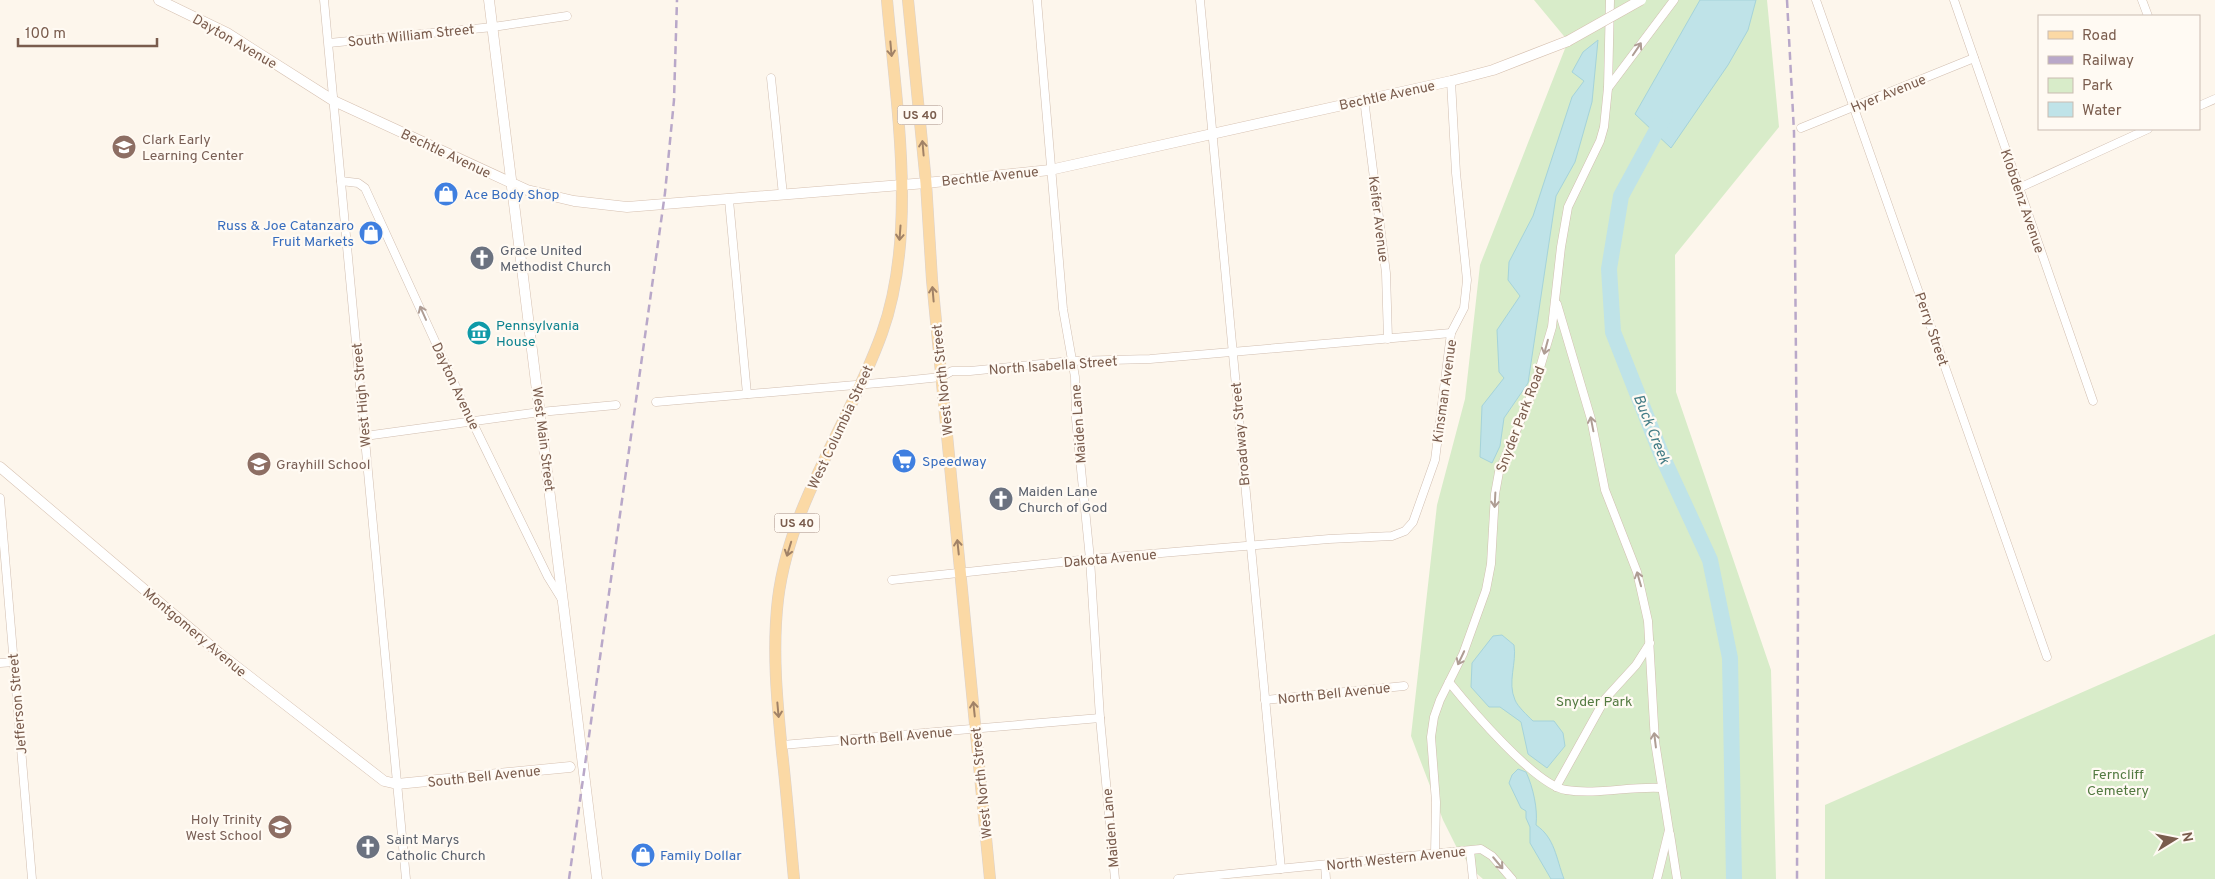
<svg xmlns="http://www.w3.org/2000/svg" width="2215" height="879" font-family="Overpass,sans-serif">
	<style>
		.green { fill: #d8ecc9 }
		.water { fill: #bfe3e8; stroke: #a5d3da }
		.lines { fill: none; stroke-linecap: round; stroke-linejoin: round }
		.river { stroke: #bfe3e8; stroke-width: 16 }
		.street-casing { stroke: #d1beb0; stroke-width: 9 }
		.secondary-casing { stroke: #d6c0b0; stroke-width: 11 }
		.primary-casing { stroke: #dad1cd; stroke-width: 12 }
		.street { stroke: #fff; stroke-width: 8 }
		.secondary { stroke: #fff; stroke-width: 10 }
		.primary { stroke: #fbd9a5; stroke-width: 11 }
		.rail { stroke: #b9a8c9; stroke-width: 2.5; stroke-dasharray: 8 5; stroke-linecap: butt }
		.secondary-bridge-casing { stroke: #d6c0b0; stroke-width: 11; stroke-linecap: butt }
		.secondary-bridge { stroke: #fff; stroke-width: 10 }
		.oneway { stroke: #a18267 }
		.oneway2 { stroke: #af9d94 }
		.labels { text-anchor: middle; stroke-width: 4.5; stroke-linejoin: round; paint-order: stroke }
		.shield { fill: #fffaf3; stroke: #a28b7f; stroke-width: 1 }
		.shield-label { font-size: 12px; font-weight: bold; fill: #7a5c4d }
		.street-label { font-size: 14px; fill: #7a5c4d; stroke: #fffaf3 }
		.education-label { font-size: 14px; fill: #785e54; stroke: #fffaf3; text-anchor: start }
		.shop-label { font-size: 14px; fill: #366cbe; stroke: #fffaf3; text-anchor: start }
		.worship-label { font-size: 14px; fill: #5b616d; stroke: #fffaf3; text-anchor: start }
		.culture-label { font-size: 14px; fill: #0d838f; stroke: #fffaf3; text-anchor: start }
		.park-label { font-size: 14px; fill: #537a41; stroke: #fffaf3 }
		.water-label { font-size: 15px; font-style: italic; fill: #437c86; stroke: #fffaf3 }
	</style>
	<rect width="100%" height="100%" fill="#fdf6ec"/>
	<g class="green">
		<path d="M 1534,0 L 1767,0 L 1779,127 L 1675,255 L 1676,392 L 1771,670 L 1776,879 L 1483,879 L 1476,873 L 1457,848 L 1443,820 L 1411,736 L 1437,505 L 1465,399 L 1480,265 L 1568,41 Z"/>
		<path d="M 2215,634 L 2215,879 L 1825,879 L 1825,805 Z"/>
	</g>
	<g class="water">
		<path d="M 1700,0 L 1756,0 L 1748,30 L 1728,65 L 1671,148 L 1635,114 Z"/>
		<path d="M 1598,40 L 1592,102 L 1575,162 L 1556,196 L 1528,383 L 1504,418 L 1500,446 L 1492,463 L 1480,457 L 1482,406 L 1504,378 L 1499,372 L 1497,330 L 1520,296 L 1508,280 L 1509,262 L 1533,216 L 1572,97 L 1584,81 L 1572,72 L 1583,52 Z"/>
		<path d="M 1502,635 L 1514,645 C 1517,663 1507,682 1515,700 C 1518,707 1527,715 1533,721 L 1554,721 L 1563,733 L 1565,746 L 1547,768 L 1528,754 L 1521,722 L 1500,707 L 1489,707 L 1471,687 L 1472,663 L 1493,636 Z"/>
		<path d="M 1518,769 L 1526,772 C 1533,787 1538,809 1536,825 C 1555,838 1556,858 1564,879 L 1551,879 L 1530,843 L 1530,827 L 1526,818 L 1526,811 L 1521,808 L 1509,783 L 1512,775 Z"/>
	</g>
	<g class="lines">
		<path class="river" d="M 1665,115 L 1621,196 L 1609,269 L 1613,332 L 1662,456 L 1710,560 L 1730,658 L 1734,879"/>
		<defs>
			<g id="street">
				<path d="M 324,0 L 406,879"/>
				<path d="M 1037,0 L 1063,309 L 1075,377 L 1076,419 L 1090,559 L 1100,718 L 1115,879"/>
				<path d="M 1200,0 L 1281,869"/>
				<path d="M 1816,0 L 2047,657"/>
				<path d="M 1954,0 L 2093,401"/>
				<path d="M 2142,0 L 2148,16"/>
				<path d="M 329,43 L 493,27 L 567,16"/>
				<path d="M 771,78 L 783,195"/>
				<path d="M 1608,88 L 1674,0"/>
				<path d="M 1364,99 L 1386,273 L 1388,339"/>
				<path d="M 2199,106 L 2215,99"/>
				<path d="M 1801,128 L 1974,58"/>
				<path d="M 341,181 L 358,183 L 365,188 L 466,409 L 548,577 L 561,598"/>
				<path d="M 2019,188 L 2148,129"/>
				<path d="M 729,200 L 747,394"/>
				<path d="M 1557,304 L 1591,419 L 1605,490 L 1637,572 L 1648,621 L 1655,742 L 1669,830 L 1657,879"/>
				<path d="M 656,402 L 902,381 L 941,377 L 952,371 L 970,371 L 1071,361 L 1150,359 L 1451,333"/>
				<path d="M 365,436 L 540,412 L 616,405"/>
				<path d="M 0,498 L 32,879"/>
				<path d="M 892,580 L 1090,559 L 1329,539 L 1392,536 L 1405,531 L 1413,522 L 1435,460 L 1451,333 L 1464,308 L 1467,280 L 1456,173 L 1451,81"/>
				<path d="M 0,663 L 14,662"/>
				<path d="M 1449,682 C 1470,708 1535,785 1566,790 C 1597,795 1630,786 1662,788"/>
				<path d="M 1265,700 L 1404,686"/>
				<path d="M 782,745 L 1100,718"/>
				<path d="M 1556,787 L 1605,699 L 1636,665 L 1650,643"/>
				<path d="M 1670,834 L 1677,879"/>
				<path d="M 1470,851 L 1473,879"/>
				<path d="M 1435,854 L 1436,802 L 1431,737 L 1434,717 L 1440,700 L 1463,654 L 1486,590 L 1491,564 L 1495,494 L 1499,472 L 1534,388 L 1552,327 L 1561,247 L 1568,207 L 1600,141 L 1604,127 L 1608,88 L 1610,0"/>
				<path d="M 1325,865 L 1326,879"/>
				<path d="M 1178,879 L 1481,849 L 1492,856 L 1512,879"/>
			</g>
			<g id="secondary">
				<path d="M 159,0 L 227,33 L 334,101 L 527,190 L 574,201 L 627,207 L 926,183 L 1050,170 L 1451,81 L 1493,70 L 1568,41"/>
				<path d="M 489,0 L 597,879"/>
				<path d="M 0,467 L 219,653 L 384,781 L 397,784 L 570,767"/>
			</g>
			<g id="primary">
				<path d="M 908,0 L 926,183 L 932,280 L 990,879"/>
				<path d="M 794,879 C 790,837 787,795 782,752 C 777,701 772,650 778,599 C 790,502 850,423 882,333 C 918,233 896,104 887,0"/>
			</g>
		</defs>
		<use href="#street" class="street-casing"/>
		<use href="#secondary" class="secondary-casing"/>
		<use href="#primary" class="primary-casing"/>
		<use href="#street" class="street"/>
		<use href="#secondary" class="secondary"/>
		<use href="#primary" class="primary"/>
		<g class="rail">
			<path d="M 1787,0 L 1794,132 L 1798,591 L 1797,879"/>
			<path d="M 569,879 L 665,193 L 674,100 L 677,0"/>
		</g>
		<defs>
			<path id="secondary-bridge" d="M 1568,41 L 1641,0"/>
		</defs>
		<use href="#secondary-bridge" class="secondary-bridge-casing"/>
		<use href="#secondary-bridge" class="secondary-bridge"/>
	</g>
	<defs><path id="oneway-shaft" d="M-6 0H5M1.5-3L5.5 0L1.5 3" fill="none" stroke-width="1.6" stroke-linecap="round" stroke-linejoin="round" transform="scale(1.25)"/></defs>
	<g class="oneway">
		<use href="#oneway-shaft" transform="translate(891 49) rotate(85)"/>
		<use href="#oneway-shaft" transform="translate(923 148) rotate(-95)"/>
		<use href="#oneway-shaft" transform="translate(900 233) rotate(94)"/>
		<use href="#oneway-shaft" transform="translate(933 294) rotate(-95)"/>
		<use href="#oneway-shaft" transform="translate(958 547) rotate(-96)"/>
		<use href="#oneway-shaft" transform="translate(789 549) rotate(107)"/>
		<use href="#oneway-shaft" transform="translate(974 709) rotate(-96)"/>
		<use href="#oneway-shaft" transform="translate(778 710) rotate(85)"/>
	</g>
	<g class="oneway2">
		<use href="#oneway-shaft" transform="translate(1637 49) rotate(-56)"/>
		<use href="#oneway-shaft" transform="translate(423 313) rotate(-114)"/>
		<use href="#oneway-shaft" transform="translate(1546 347) rotate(105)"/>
		<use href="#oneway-shaft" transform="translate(1592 424) rotate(-101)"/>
		<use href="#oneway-shaft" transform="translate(1495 500) rotate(93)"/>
		<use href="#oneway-shaft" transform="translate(1639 579) rotate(-106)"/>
		<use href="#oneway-shaft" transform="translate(1461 658) rotate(115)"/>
		<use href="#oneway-shaft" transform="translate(1655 740) rotate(-97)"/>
		<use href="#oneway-shaft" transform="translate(1498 863) rotate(50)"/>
	</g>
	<defs>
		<symbol id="school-disc" viewBox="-11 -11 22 22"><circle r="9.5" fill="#8d6e63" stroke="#fffaf3"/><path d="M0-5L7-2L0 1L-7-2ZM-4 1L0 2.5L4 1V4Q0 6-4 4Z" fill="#fff"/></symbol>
		<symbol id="shop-disc" viewBox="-11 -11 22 22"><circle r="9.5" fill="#3f7fe0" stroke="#fffaf3"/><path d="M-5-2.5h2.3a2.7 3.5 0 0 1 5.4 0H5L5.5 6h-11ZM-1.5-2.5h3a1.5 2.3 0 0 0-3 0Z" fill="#fff"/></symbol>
		<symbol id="church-disc" viewBox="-11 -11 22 22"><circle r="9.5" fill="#6b7280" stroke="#fffaf3"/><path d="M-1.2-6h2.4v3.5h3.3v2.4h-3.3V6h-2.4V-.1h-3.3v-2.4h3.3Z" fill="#fff"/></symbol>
		<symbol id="museum-disc" viewBox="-11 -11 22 22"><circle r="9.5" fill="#0f9aa8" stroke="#fffaf3"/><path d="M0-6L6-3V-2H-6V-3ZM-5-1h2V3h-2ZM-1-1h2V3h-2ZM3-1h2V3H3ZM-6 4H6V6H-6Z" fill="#fff"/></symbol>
		<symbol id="supermarket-disc" viewBox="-11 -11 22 22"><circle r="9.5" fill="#3f7fe0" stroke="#fffaf3"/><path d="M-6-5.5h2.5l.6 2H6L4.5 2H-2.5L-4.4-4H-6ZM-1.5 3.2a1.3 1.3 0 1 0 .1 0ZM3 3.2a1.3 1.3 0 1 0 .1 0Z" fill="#fff"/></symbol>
	</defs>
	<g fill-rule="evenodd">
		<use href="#school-disc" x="110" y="133" width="28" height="28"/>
		<use href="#shop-disc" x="432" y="180" width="28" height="28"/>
		<use href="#shop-disc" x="357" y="219" width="28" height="28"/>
		<use href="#church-disc" x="468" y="244" width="28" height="28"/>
		<use href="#museum-disc" x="465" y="319" width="28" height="28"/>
		<use href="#supermarket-disc" x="890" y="447" width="28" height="28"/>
		<use href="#school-disc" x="245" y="450" width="28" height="28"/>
		<use href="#church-disc" x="987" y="485" width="28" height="28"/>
		<use href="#school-disc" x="266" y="813" width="28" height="28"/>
		<use href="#church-disc" x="354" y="833" width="28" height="28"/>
		<use href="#shop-disc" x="629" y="841" width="28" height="28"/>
	</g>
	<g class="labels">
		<g class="shield">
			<rect x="897.5" y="105.5" width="45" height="19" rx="4"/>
			<rect x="774.5" y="513.5" width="45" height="19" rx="4"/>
		</g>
		<g class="shield-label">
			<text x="920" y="119">US 40</text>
			<text x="797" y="527">US 40</text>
		</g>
		<g class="street-label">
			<text transform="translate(411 35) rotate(-6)" y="5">South William Street</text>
			<text transform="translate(235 41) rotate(30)" y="5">Dayton Avenue</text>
			<text transform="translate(1888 93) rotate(-22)" y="5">Hyer Avenue</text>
			<text transform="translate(1387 95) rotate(-12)" y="5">Bechtle Avenue</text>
			<text transform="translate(446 153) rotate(25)" y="5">Bechtle Avenue</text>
			<text transform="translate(990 176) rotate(-6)" y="5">Bechtle Avenue</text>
			<text transform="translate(2023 201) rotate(71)" y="5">Klobdenz Avenue</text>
			<text transform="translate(1379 219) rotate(83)" y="5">Keifer Avenue</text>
			<text transform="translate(1932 329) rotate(71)" y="5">Perry Street</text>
			<text transform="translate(1053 365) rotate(-4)" y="5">North Isabella Street</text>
			<text transform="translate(942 380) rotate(-96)" y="5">West North Street</text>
			<text transform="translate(456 386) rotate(65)" y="5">Dayton Avenue</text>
			<text transform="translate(1444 391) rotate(-82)" y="5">Kinsman Avenue</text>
			<text transform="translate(361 395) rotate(-95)" y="5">West High Street</text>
			<text transform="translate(1520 419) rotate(-69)" y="5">Snyder Park Road</text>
			<text transform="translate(1078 424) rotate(-94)" y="5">Maiden Lane</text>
			<text transform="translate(840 427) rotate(-65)" y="5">West Columbia Street</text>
			<text transform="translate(1240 434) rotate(-95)" y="5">Broadway Street</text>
			<text transform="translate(544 439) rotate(83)" y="5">West Main Street</text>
			<text transform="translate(1110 558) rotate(-5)" y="5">Dakota Avenue</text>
			<text transform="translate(195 632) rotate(40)" y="5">Montgomery Avenue</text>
			<text transform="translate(1334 693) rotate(-6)" y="5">North Bell Avenue</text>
			<text transform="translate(17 704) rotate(-95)" y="5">Jefferson Street</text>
			<text transform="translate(896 736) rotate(-5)" y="5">North Bell Avenue</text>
			<text transform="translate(484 776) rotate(-6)" y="5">South Bell Avenue</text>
			<text transform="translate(981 783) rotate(-96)" y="5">West North Street</text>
			<text transform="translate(1110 828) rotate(-95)" y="5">Maiden Lane</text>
			<text transform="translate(1396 858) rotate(-6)" y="5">North Western Avenue</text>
		</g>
		<g class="education-label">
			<text x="142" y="144">Clark Early<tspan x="142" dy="16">Learning Center</tspan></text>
			<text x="276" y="469">Grayhill School</text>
			<text x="262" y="824" text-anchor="end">Holy Trinity<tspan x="262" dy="16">West School</tspan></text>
		</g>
		<g class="shop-label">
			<text x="464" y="199">Ace Body Shop</text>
			<text x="354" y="230" text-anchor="end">Russ &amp; Joe Catanzaro<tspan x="354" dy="16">Fruit Markets</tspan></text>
			<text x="922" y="466">Speedway</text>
			<text x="660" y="860">Family Dollar</text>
		</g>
		<g class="worship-label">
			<text x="500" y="255">Grace United<tspan x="500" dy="16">Methodist Church</tspan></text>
			<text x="1018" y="496">Maiden Lane<tspan x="1018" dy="16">Church of God</tspan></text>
			<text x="386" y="844">Saint Marys<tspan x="386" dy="16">Catholic Church</tspan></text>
		</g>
		<g class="culture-label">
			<text x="496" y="330">Pennsylvania<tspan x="496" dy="16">House</tspan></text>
		</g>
		<g class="park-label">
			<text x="1594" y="706">Snyder Park</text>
			<text x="2118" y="779">Ferncliff<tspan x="2118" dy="16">Cemetery</tspan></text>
		</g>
		<g class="water-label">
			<text transform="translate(1652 429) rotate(68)" y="5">Buck Creek</text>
		</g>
	</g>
	<rect x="2038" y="15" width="162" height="115" fill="#fffaf3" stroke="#cabbb1"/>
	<rect x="2048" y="31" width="25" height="8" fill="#fbd9a5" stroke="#cabbb1"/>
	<text x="2082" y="40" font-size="15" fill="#7a5c4d">Road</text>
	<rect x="2048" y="56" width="25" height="8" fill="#b9a8c9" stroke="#cabbb1"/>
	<text x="2082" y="65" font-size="15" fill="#7a5c4d">Railway</text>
	<rect x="2048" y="78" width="25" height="15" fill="#d8ecc9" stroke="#cabbb1"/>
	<text x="2082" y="90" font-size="15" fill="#7a5c4d">Park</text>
	<rect x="2048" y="102" width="25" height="15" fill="#bfe3e8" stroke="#cabbb1"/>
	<text x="2082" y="115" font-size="15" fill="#7a5c4d">Water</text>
	<g transform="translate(2175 839) rotate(80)" stroke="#fffaf3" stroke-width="4" paint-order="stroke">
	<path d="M0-4L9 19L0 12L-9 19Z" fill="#7a5c4d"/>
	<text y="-8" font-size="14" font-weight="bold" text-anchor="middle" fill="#7a5c4d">N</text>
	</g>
	<path d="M18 38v8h139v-8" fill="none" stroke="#7a5c4d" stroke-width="2.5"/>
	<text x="25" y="38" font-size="15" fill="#7a5c4d" stroke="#fffaf3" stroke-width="4" paint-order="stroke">100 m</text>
</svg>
